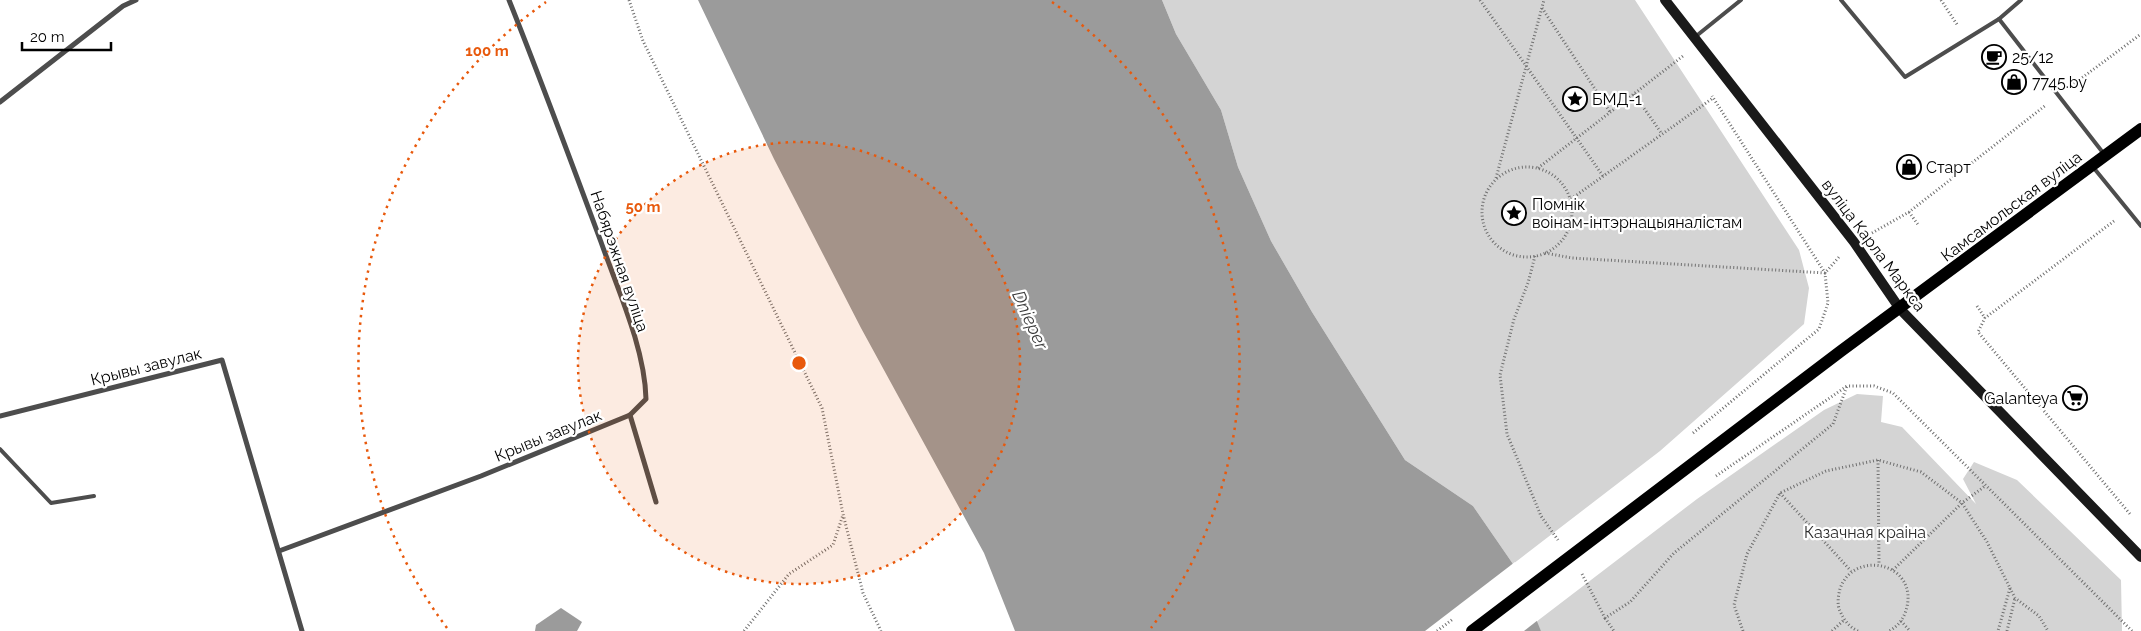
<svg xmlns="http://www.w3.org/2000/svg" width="2141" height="631" font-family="Raleway,sans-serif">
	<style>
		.green { fill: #d4d4d4 }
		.water { fill: #9b9b9b }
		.pier { fill: #fff }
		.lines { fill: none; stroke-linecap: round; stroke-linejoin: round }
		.path { stroke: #6f6f6f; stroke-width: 3; stroke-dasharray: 1 2.5; stroke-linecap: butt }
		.lane { stroke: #4d4d4d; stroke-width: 4 }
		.street { stroke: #4d4d4d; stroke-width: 5 }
		.secondary { stroke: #1a1a1a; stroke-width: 10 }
		.primary { stroke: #000; stroke-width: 12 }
		.ring { fill: none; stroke: #e8590c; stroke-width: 2.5; stroke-dasharray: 2.5 5 }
		.labels { text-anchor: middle; stroke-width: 4.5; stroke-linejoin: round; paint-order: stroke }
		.poi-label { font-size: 16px; fill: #000; stroke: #fff; text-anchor: start }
		.street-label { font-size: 16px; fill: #000; stroke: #fff }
		.park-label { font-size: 16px; fill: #2b2b2b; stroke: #fff }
		.water-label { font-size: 18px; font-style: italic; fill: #3c3c3c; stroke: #fff }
		.centre { fill: #e8590c; stroke: #fff; stroke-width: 2.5 }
		.ring-label { font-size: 15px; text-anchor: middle; font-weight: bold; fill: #e8590c; stroke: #fff; stroke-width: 4.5; stroke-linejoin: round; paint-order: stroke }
	</style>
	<rect width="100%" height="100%" fill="#fff"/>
	<g class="green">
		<path d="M 1162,0 L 1635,0 L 1799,250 L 1809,288 L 1804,324 L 1660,451 L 1513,564 L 1473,506 L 1405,460 L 1312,312 L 1271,241 L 1238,167 L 1221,110 L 1176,34 Z"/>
		<path d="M 1857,394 L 1883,396 L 1881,422 L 1902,427 L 1976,504 L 1963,479 L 1974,462 L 2017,480 L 2121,580 L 2122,631 L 1541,631 L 1536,622 L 1697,499 L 1824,410 Z"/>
	</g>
	<g class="water">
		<path d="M 698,0 L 1162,0 L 1176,34 L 1221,110 L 1238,167 L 1271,241 L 1312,312 L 1405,460 L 1473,506 L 1513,564 L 1541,631 L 1015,631 L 984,553 L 861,328 L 774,159 Z"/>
		<path d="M 561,608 L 582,622 L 577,631 L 535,631 L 536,625 Z"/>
	</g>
	<path class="pier" d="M 1515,562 L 1538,620 L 1524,631 L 1425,631 Z"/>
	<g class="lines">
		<g class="path">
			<path d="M 629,0 L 643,41 L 822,408 L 843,514 L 863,593 L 881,631"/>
			<path d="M 1480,0 L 1603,176"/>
			<path d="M 1941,0 L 1958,26"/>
			<path d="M 1542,8 L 1610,112"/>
			<path d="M 2071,86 L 2141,34"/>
			<path d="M 1634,94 L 1662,134"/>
			<circle cx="1527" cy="212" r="45"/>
			<path d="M 1538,168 L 1683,56"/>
			<path d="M 1496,178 L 1544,0"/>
			<path d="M 1571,199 L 1713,98"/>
			<path d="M 1909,212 L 1919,226"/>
			<path d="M 2114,221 L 1985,318 L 1978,332 L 2130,514"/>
			<path d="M 1872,233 L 1909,212 L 2046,105"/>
			<path d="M 1545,253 L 1572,258 L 1825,273 L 1839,257"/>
			<path d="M 1535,256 L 1528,283 L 1514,319 L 1500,375 L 1507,434 L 1541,516 L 1558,540"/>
			<path d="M 1977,306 L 1985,318"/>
			<path d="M 1693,433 L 1819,329 L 1828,303 L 1825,273 L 1712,96"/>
			<path d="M 1878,460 L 1879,564"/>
			<path d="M 1716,476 L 1847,386 L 1874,386 L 1893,393 L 2132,631"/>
			<path d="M 1780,493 L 1851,571"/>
			<path d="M 1893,570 L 1962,503 L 1985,486"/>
			<path d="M 1582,574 L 1605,618 L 1630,602 L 1674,553 L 1833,424 L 1847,386"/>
			<path d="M 2010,588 L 2015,598 L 2039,616 L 2048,631"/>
			<path d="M 1605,618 L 1614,631"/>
			<path d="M 1901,621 L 1910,631"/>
			<path d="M 744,631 L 789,574 L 833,545 L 843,515"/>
			<path d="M 1437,631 L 1453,619"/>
			<path d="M 1743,631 L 1734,605 L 1747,554 L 1780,493 L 1826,471 L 1878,460 L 1921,472 L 1962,503 L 1987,542 L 2010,588 L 1998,631"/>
			<path d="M 1832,631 L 1844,620"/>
			<path d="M 1858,631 C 1849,627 1844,620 1840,611 C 1837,605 1838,596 1840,589 C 1852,552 1910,560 1908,600 C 1907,613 1901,625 1889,631"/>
			<path d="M 2007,631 L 2015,598"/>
		</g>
		<g class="lane">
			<path d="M 1841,0 L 1905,77 L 1999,19 L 2104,154"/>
			<path d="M 1999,19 L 2021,0"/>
			<path d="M 1695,37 L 1741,0"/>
			<path d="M 2093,167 L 2141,226"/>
			<path d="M 0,449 L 51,503 L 94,496"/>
		</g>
		<g class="street">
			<path d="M 0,102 L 123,6 L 136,0"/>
			<path d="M 630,415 L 656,502"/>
			<path d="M 0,416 L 222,360 L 302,631"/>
			<path d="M 279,551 L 481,476 L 630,415 L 646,399 C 645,349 618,290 601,242 C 571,161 541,80 509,0"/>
		</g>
		<path class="secondary" d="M 1665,0 L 1854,242 L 1900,309 L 2141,557"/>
		<path class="primary" d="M 1472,631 L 1841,351 L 2141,129"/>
	</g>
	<circle cx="799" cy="363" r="221" fill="#e8590c" fill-opacity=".12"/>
	<g class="ring">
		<circle cx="799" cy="363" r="221"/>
		<path d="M447 628A441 441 0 0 1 546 2M1052 2A441 441 0 0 1 1151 628"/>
	</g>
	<defs>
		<symbol id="cafe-ring" viewBox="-11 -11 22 22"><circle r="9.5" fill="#fff" stroke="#000" stroke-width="1.5"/><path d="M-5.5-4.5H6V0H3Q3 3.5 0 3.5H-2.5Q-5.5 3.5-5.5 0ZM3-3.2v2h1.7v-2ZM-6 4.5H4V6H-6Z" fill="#000"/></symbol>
		<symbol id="shop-ring" viewBox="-11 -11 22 22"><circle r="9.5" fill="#fff" stroke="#000" stroke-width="1.5"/><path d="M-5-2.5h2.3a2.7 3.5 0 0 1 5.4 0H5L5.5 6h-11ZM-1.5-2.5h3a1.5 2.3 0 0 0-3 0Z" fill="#000"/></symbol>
		<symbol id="sight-ring" viewBox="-11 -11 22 22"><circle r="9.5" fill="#fff" stroke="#000" stroke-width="1.5"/><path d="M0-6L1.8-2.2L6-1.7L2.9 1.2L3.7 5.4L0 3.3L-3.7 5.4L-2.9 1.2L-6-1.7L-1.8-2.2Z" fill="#000"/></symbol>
		<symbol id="supermarket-ring" viewBox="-11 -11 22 22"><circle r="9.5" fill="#fff" stroke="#000" stroke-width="1.5"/><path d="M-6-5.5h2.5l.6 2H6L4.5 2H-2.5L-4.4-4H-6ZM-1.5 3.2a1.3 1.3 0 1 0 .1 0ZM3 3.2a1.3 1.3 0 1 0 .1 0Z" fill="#000"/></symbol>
	</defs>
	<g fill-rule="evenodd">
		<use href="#cafe-ring" x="1980" y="43" width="28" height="28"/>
		<use href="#shop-ring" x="2000" y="68" width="28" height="28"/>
		<use href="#sight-ring" x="1561" y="85" width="28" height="28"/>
		<use href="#shop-ring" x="1895" y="153" width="28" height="28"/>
		<use href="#sight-ring" x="1500" y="199" width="28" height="28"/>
		<use href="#supermarket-ring" x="2061" y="384" width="28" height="28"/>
	</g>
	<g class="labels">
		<g class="poi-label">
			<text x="2012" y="63">25/12</text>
			<text x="2032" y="88">7745.by</text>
			<text x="1592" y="105">БМД-1</text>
			<text x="1926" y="173">Старт</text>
			<text x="1532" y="210">Помнік<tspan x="1532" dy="18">воінам-інтэрнацыяналістам</tspan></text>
			<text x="2058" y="404" text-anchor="end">Galanteya</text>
		</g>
		<g class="street-label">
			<text transform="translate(2011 206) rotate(-37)" y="6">Камсамольская вуліца</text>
			<text transform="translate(1874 245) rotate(53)" y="6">вуліца Карла Маркса</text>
			<text transform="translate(620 261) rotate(71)" y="6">Набярэжная вуліца</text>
			<text transform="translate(146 366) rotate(-14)" y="6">Крывы завулак</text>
			<text transform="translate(548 435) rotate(-22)" y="6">Крывы завулак</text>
		</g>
		<g class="park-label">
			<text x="1865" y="538">Казачная краіна</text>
		</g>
		<g class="water-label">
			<text transform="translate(1030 320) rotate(66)" y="6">Dnieper</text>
		</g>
	</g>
	<circle cx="799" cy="363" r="8" class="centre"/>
	<g class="ring-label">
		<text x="487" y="56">100 m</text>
		<text x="643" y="212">50 m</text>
	</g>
	<path d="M22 42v8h89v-8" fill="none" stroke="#000000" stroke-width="2.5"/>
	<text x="30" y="42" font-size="15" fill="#000000" stroke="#ffffff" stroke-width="4" paint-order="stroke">20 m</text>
</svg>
